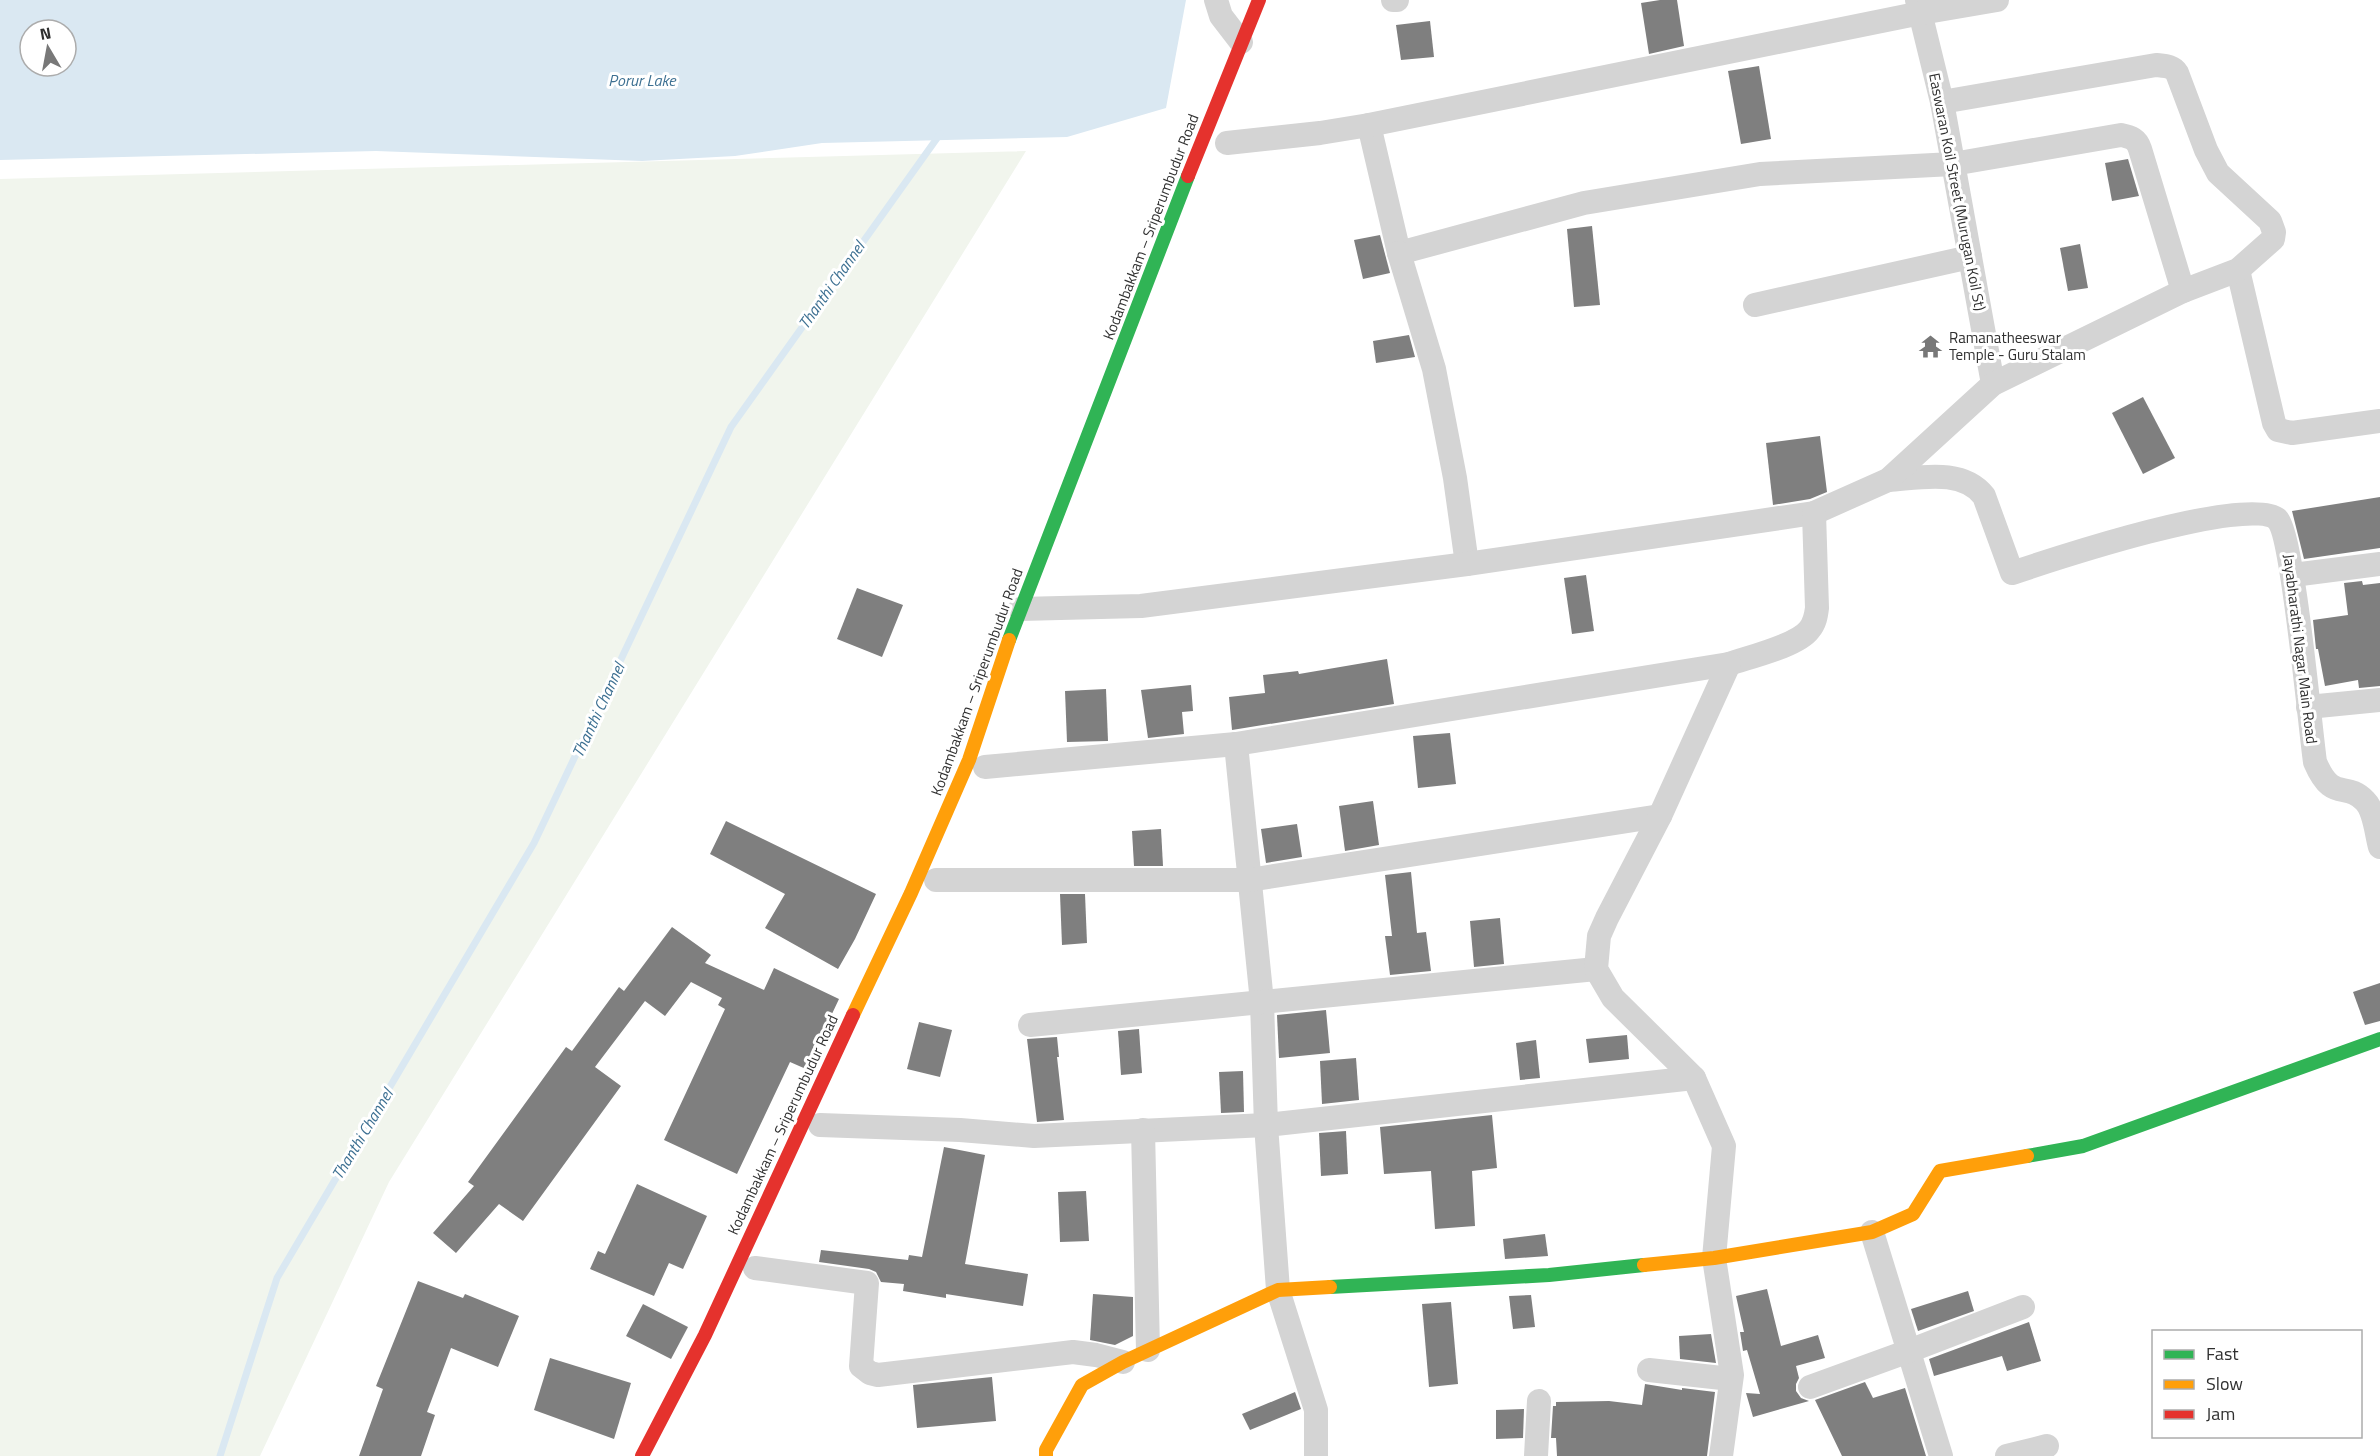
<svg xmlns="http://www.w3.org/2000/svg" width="2380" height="1456" font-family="'Titillium Web',sans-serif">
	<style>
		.green { fill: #f1f5ed }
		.water { fill: #dae8f2; fill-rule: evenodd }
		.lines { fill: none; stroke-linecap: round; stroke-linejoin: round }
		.stream { stroke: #dae8f2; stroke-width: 7 }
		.building { fill: #7f7f7f }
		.street { stroke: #d4d4d4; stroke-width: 24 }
		.fast { stroke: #30b455; stroke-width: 14 }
		.slow { stroke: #ff9f0a; stroke-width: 14 }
		.jam { stroke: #e5322d; stroke-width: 14 }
		.labels { text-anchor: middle; stroke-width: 6; stroke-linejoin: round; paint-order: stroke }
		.street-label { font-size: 15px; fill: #303030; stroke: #fff }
		.poi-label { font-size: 15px; fill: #303030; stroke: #fff; text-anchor: start }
		.water-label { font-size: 16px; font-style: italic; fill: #3d7092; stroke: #fff }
	</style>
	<rect width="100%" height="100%" fill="#fff"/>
	<path class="green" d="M 1026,151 L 389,1182 L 260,1456 L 0,1456 L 0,179 Z"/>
	<path class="water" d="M 0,0 L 1186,0 L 1166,108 L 1067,137 L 822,143 L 735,156 L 642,161 L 376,151 L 0,160 ZM 30,30 L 66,30 L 66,66 L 30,66 Z"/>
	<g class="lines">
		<path class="stream" d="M 220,1456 L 277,1278 L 534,843 L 731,427 L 940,134"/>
	</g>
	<g class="building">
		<path d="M 1660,0 L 1677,0 L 1684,46 L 1649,54 L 1641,3 Z"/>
		<path d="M 1430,21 L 1434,57 L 1401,60 L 1396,25 Z"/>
		<path d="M 1759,66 L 1771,139 L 1741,144 L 1728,71 Z"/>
		<path d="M 2128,159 L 2139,196 L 2112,201 L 2105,163 Z"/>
		<path d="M 1592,226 L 1600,305 L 1574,307 L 1567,229 Z"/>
		<path d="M 1380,235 L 1390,273 L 1363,279 L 1354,240 Z"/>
		<path d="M 2080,244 L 2088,288 L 2068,291 L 2060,248 Z"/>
		<path d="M 1409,335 L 1415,357 L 1376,363 L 1373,341 Z"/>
		<path d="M 2143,397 L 2175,458 L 2143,474 L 2112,413 Z"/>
		<path d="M 1820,436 L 1827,492 L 1810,499 L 1773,505 L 1766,443 Z"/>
		<path d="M 2380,497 L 2380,548 L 2304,559 L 2292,511 Z"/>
		<path d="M 1586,575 L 1594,631 L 1572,634 L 1564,578 Z"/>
		<path d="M 2362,581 L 2363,585 L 2380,583 L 2380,686 L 2359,688 L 2358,680 L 2325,686 L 2318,649 L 2316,649 L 2313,620 L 2348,615 L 2344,583 Z"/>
		<path d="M 857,588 L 903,605 L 882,657 L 837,639 Z"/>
		<path d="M 1387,659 L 1394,704 L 1232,730 L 1229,697 L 1265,693 L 1263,675 L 1298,671 L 1299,674 Z"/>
		<path d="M 1191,685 L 1193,711 L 1182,712 L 1184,734 L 1148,738 L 1141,690 Z"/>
		<path d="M 1106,689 L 1108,741 L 1067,742 L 1065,691 Z"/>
		<path d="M 1450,733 L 1456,784 L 1418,788 L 1413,736 Z"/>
		<path d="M 1373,801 L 1379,845 L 1345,851 L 1339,806 Z"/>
		<path d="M 726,821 L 876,894 L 855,939 L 838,969 L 765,928 L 785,894 L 710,854 Z"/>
		<path d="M 1297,824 L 1302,857 L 1266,863 L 1261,829 Z"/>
		<path d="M 1161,829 L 1163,866 L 1134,866 L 1132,831 Z"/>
		<path d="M 1411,872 L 1417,933 L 1426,932 L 1431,971 L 1390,975 L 1385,936 L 1392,936 L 1385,875 Z"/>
		<path d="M 1060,894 L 1085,894 L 1087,943 L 1062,945 Z"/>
		<path d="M 1500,918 L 1504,964 L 1474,967 L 1470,921 Z"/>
		<path d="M 672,927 L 711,955 L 705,963 L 764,990 L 774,968 L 839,999 L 806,1069 L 790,1062 L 737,1174 L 664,1140 L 725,1009 L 718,1005 L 722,998 L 691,982 L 665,1016 L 645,1001 L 595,1067 L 621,1086 L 523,1221 L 499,1204 L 456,1253 L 433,1233 L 474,1186 L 468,1182 L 566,1047 L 572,1051 L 619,987 L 624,991 Z"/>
		<path d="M 2380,983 L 2380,1021 L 2365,1025 L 2353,992 Z"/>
		<path d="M 1326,1010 L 1330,1053 L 1279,1058 L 1277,1015 Z"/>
		<path d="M 919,1022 L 952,1030 L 940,1077 L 907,1069 Z"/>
		<path d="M 1139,1029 L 1142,1073 L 1121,1075 L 1118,1031 Z"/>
		<path d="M 1627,1035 L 1629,1059 L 1589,1063 L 1586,1039 Z"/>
		<path d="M 1057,1037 L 1059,1057 L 1057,1057 L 1064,1120 L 1037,1122 L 1027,1039 Z"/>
		<path d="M 1536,1040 L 1540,1078 L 1520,1080 L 1516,1043 Z"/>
		<path d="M 1356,1058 L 1359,1100 L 1322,1104 L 1320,1061 Z"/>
		<path d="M 1243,1071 L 1244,1112 L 1221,1113 L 1219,1072 Z"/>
		<path d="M 1492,1115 L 1497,1168 L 1472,1171 L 1475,1226 L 1435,1229 L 1431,1171 L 1384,1174 L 1380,1127 Z"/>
		<path d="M 1346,1131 L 1348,1174 L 1321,1176 L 1319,1133 Z"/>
		<path d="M 944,1147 L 985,1155 L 965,1264 L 1028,1274 L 1023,1306 L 946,1294 L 946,1298 L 903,1291 L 904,1284 L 881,1282 L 876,1272 L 869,1269 L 819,1262 L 821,1250 L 908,1260 L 909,1255 L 922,1257 Z"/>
		<path d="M 637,1184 L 707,1216 L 683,1269 L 669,1263 L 654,1296 L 590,1269 L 598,1251 L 605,1254 Z"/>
		<path d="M 1086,1191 L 1089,1241 L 1060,1242 L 1058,1192 Z"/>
		<path d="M 1545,1234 L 1548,1256 L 1505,1259 L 1503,1239 Z"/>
		<path d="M 418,1281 L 463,1298 L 465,1294 L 519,1316 L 498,1367 L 451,1348 L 427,1412 L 435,1415 L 421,1456 L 359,1456 L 383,1389 L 376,1386 Z"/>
		<path d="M 1767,1289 L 1781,1346 L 1818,1335 L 1825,1358 L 1796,1366 L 1799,1378 L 1796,1384 L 1796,1391 L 1801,1398 L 1809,1401 L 1753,1417 L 1746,1393 L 1760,1394 L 1747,1350 L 1743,1351 L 1740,1332 L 1744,1332 L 1736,1296 Z"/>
		<path d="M 1968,1291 L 1974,1311 L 1918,1331 L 1911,1309 Z"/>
		<path d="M 1093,1294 L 1133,1297 L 1133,1336 L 1115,1345 L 1090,1340 Z"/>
		<path d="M 1531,1295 L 1535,1327 L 1513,1329 L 1509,1296 Z"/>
		<path d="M 1451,1302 L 1458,1384 L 1429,1387 L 1422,1304 Z"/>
		<path d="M 643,1304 L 688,1327 L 671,1359 L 626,1336 Z"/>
		<path d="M 2029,1322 L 2041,1361 L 2007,1371 L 2002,1356 L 1934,1376 L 1929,1359 Z"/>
		<path d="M 1711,1334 L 1716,1363 L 1680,1359 L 1679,1336 Z"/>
		<path d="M 550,1358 L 631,1383 L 614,1439 L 534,1410 Z"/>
		<path d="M 992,1377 L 996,1421 L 917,1428 L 913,1385 Z"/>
		<path d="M 1865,1382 L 1873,1398 L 1905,1388 L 1926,1456 L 1842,1456 L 1815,1400 Z"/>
		<path d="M 1645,1384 L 1682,1390 L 1682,1388 L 1715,1392 L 1707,1456 L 1557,1456 L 1556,1438 L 1551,1438 L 1553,1406 L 1556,1406 L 1556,1402 L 1609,1401 L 1642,1405 Z"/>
		<path d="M 1295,1392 L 1301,1409 L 1250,1430 L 1242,1414 Z"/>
		<path d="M 1524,1409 L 1523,1438 L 1496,1439 L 1496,1410 Z"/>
	</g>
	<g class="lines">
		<g class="street">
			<path d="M 1216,0 L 1221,16 L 1241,42"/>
			<path d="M 1393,0 L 1397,0"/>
			<path d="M 1917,0 L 1942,102 L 1993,384"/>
			<path d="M 1369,125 L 1399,253 L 1584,203 L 1760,174 L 1953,164 L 2121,135 C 2131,137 2137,139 2140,149 L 2183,291"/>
			<path d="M 1227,143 L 1320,133 L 1369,125 L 1921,13 L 1997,0"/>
			<path d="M 1399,253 L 1434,369 L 1455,478 L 1467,564"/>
			<path d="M 2238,270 L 2274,423 L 2278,430 L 2292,433 L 2380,421"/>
			<path d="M 1755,305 L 1970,257"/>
			<path d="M 1888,480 C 1920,478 1962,468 1984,496 L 2012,573 C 2051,560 2249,494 2277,519 C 2293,535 2310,727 2315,762 C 2333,804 2345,780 2365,801 C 2375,811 2376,833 2380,847"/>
			<path d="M 2293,575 L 2380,564"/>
			<path d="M 1020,609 L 1141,606 L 1467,564 L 1814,513 L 1888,480 L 1993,384 L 2183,291 L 2238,270 L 2273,239 L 2274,232 L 2270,221 L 2218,173 L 2206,150 L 2177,73 C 2173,66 2165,66 2156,65 L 1942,102"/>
			<path d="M 2308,707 L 2380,700"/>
			<path d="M 1236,744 L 1262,1002 L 1266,1125 L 1278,1290 L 1316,1410 L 1316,1456"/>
			<path d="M 985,767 L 1236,744 L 1729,664 C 1749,657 1797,646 1809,630 C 1815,623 1816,616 1817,608 L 1814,513"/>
			<path d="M 936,880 L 1249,880 L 1660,816"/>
			<path d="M 1030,1025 L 1596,969"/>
			<path d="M 820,1125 L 960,1130 L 1034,1136 L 1266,1125 L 1694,1078"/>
			<path d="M 1143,1130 L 1148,1350"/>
			<path d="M 1872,1232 L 1941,1456"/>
			<path d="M 755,1268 L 867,1283 L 861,1366 L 870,1373 L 878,1375 L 1073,1352 L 1096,1355 L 1123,1362"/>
			<path d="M 1649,1370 L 1731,1379"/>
			<path d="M 1810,1387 L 1909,1351 L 2023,1307"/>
			<path d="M 1536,1456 L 1539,1401"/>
			<path d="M 1721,1456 L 1732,1375 L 1714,1258 L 1724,1146 L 1694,1078 L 1613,998 L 1596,969 L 1599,936 L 1607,918 L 1660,816 L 1729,664"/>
			<path d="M 2007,1456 L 2047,1446"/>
		</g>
		<g class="fast">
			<path d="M 1009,640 L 1188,176"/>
			<path d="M 2027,1156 L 2083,1146 L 2380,1039"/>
			<path d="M 1330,1287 L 1549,1275 L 1644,1265"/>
		</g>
		<g class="slow">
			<path d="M 853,1015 L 911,893 L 969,760 L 1009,640"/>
			<path d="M 1644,1265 L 1714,1258 L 1872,1232 L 1913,1214 L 1940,1171 L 2027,1156"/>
			<path d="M 1046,1456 L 1046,1450 L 1082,1385 L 1123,1362 L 1278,1290 L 1330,1287"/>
		</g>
		<g class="jam">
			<path d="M 1188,176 L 1259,0"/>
			<path d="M 642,1456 L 705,1335 L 853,1015"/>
		</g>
	</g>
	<defs>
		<symbol id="temple-bare" viewBox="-9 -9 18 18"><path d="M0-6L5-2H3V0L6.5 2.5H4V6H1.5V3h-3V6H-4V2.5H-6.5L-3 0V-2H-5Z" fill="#787878" stroke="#fff" stroke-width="2.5" paint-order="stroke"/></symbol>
	</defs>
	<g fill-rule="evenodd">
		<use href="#temple-bare" x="1914" y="330" width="33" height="33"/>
	</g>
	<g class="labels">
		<g class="street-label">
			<text transform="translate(1957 192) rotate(79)" y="5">Easwaran Koil Street (Murugan Koil St)</text>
			<text transform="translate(1151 227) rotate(-69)" y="5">Kodambakkam – Sriperumbudur Road</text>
			<text transform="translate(2300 649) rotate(83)" y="5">Jayabharathi Nagar Main Road</text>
			<text transform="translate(977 682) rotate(-70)" y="5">Kodambakkam – Sriperumbudur Road</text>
			<text transform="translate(783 1125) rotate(-65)" y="5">Kodambakkam – Sriperumbudur Road</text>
		</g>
		<g class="poi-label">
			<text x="1949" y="343">Ramanatheeswar<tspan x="1949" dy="17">Temple - Guru Stalam</tspan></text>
		</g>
		<g class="water-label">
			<text x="642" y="86">Porur Lake</text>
			<text transform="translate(831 285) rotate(-55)" y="6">Thanthi Channel</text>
			<text transform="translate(598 710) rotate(-65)" y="6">Thanthi Channel</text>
			<text transform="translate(362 1134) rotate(-59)" y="6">Thanthi Channel</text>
		</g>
	</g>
	<rect x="2152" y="1330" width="210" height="108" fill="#ffffff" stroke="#acacac" stroke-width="1.5"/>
	<rect x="2164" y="1350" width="30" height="9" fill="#30b455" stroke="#acacac" stroke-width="1.5"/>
	<text x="2206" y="1360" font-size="18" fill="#303030">Fast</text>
	<rect x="2164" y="1380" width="30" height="9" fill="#ff9f0a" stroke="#acacac" stroke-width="1.5"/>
	<text x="2206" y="1390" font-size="18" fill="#303030">Slow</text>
	<rect x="2164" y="1410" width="30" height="9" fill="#e5322d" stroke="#acacac" stroke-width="1.5"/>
	<text x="2206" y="1420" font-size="18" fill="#303030">Jam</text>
	<g transform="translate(48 48) rotate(350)"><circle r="28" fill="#ffffff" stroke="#acacac" stroke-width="1.5"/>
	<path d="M0-4.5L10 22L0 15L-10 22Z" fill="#787878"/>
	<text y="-9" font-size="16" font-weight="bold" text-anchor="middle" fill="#303030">N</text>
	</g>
</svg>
